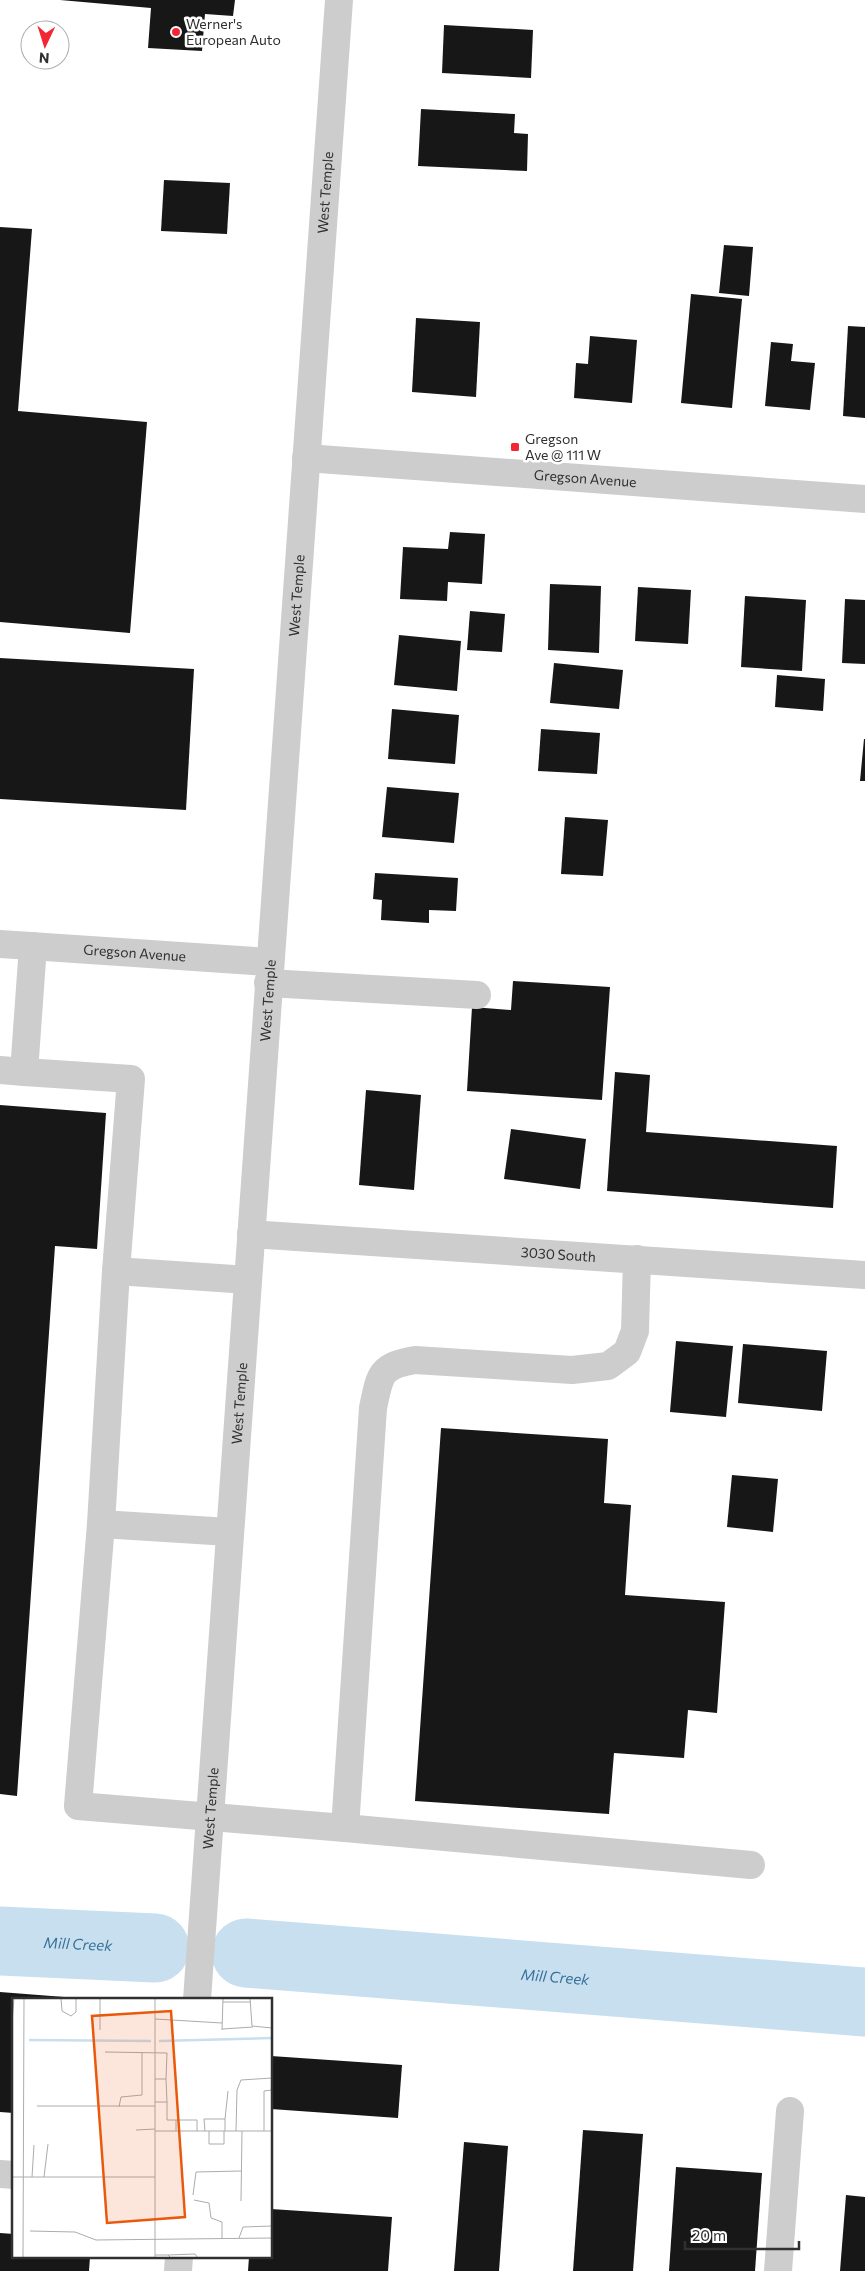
<svg xmlns="http://www.w3.org/2000/svg" width="865" height="2271" font-family="Commissioner,sans-serif">
	<style>
		.lines { fill: none; stroke-linecap: round; stroke-linejoin: round }
		.river { stroke: #c8dfef; stroke-width: 69 }
		.building { fill: #171717 }
		.minor { stroke: #cdcdcd; stroke-width: 28 }
		.poi-dot { fill: #f22733; stroke: #fff; stroke-width: 2 }
		.labels { text-anchor: middle; stroke-width: 5; stroke-linejoin: round; paint-order: stroke }
		.poi-label { font-size: 14px; fill: #303030; stroke: #fff; text-anchor: start }
		.street-label { font-size: 14px; fill: #303030; stroke: #fff }
		.water-label { font-size: 15px; font-style: italic; fill: #377299; stroke: #fff }
		.inset-river { fill: none; stroke: #c8dfef; stroke-width: 2.5 }
		.inset-road { fill: none; stroke: #acacac; stroke-width: 1 }
		.view { fill: #e8590c; fill-opacity: 0.15; stroke: #e8590c; stroke-width: 2.5 }
		.inset-edge { fill: none; stroke: #303030; stroke-width: 2.5 }
	</style>
	<rect width="100%" height="100%" fill="#fff"/>
	<g class="lines">
		<g class="river">
			<path id="s1" d="M 0,1941 L 155,1948"/>
			<path id="s2" d="M 246,1953 L 865,2002"/>
		</g>
	</g>
	<g class="building">
		<path d="M 60,0 L 235,0 L 233,16 L 205,14 L 202,51 L 148,48 L 151,8 Z"/>
		<path d="M 444,25 L 533,30 L 531,78 L 442,73 Z"/>
		<path d="M 421,109 L 515,114 L 514,133 L 528,134 L 527,171 L 418,166 Z"/>
		<path d="M 164,180 L 230,183 L 227,234 L 161,231 Z"/>
		<path d="M 0,227 L 32,229 L 18,411 L 147,422 L 130,633 L 0,622 Z"/>
		<path d="M 724,245 L 753,247 L 749,296 L 719,293 Z"/>
		<path d="M 691,294 L 742,299 L 732,408 L 681,403 Z"/>
		<path d="M 416,318 L 480,322 L 476,397 L 412,392 Z"/>
		<path d="M 848,326 L 865,327 L 865,418 L 843,416 Z"/>
		<path d="M 590,336 L 637,340 L 632,403 L 574,398 L 576,363 L 588,364 Z"/>
		<path d="M 771,342 L 793,344 L 791,361 L 815,363 L 810,410 L 765,406 Z"/>
		<path d="M 450,532 L 485,534 L 482,584 L 448,582 L 447,601 L 400,599 L 403,547 L 448,549 Z"/>
		<path d="M 550,584 L 601,586 L 599,653 L 548,650 Z"/>
		<path d="M 638,587 L 691,590 L 688,644 L 635,641 Z"/>
		<path d="M 745,596 L 806,600 L 802,671 L 741,667 Z"/>
		<path d="M 845,599 L 865,600 L 865,664 L 842,663 Z"/>
		<path d="M 470,611 L 505,614 L 502,652 L 467,650 Z"/>
		<path d="M 399,635 L 461,641 L 457,691 L 394,685 Z"/>
		<path d="M 0,658 L 194,669 L 186,810 L 0,799 Z"/>
		<path d="M 554,663 L 623,670 L 619,709 L 550,703 Z"/>
		<path d="M 777,675 L 825,679 L 823,711 L 775,707 Z"/>
		<path d="M 392,709 L 459,715 L 455,764 L 388,759 Z"/>
		<path d="M 541,729 L 600,733 L 597,774 L 538,771 Z"/>
		<path d="M 864,739 L 865,739 L 865,781 L 860,781 Z"/>
		<path d="M 387,787 L 459,793 L 454,843 L 382,837 Z"/>
		<path d="M 565,817 L 608,820 L 603,876 L 561,874 Z"/>
		<path d="M 375,873 L 458,878 L 456,911 L 429,910 L 429,923 L 381,920 L 382,900 L 373,899 Z"/>
		<path d="M 513,981 L 610,987 L 602,1100 L 467,1091 L 472,1007 L 511,1010 Z"/>
		<path d="M 615,1072 L 650,1075 L 646,1132 L 837,1146 L 833,1208 L 607,1191 Z"/>
		<path d="M 366,1090 L 421,1095 L 414,1190 L 359,1185 Z"/>
		<path d="M 0,1105 L 106,1113 L 97,1249 L 55,1246 L 17,1796 L 0,1794 Z"/>
		<path d="M 511,1129 L 586,1139 L 580,1189 L 504,1179 Z"/>
		<path d="M 676,1341 L 733,1346 L 726,1417 L 670,1412 Z"/>
		<path d="M 743,1344 L 827,1351 L 822,1411 L 738,1403 Z"/>
		<path d="M 441,1428 L 608,1439 L 604,1503 L 631,1505 L 625,1595 L 725,1602 L 717,1713 L 688,1710 L 684,1758 L 614,1753 L 609,1814 L 415,1801 Z"/>
		<path d="M 732,1475 L 778,1479 L 773,1532 L 727,1527 Z"/>
		<path d="M 0,1992 L 77,1998 L 14,2000 L 14,2113 L 0,2112 Z"/>
		<path d="M 271,2056 L 402,2065 L 398,2118 L 271,2109 Z"/>
		<path d="M 583,2130 L 643,2134 L 633,2271 L 573,2271 Z"/>
		<path d="M 464,2142 L 508,2146 L 499,2271 L 454,2271 Z"/>
		<path d="M 676,2167 L 762,2173 L 755,2271 L 669,2271 Z"/>
		<path d="M 846,2195 L 865,2197 L 865,2271 L 840,2271 Z"/>
		<path d="M 271,2209 L 392,2217 L 388,2271 L 248,2271 L 249,2257 L 271,2257 Z"/>
		<path d="M 0,2233 L 14,2234 L 14,2257 L 90,2257 L 89,2271 L 0,2271 Z"/>
	</g>
	<g class="lines">
		<g class="minor">
			<path id="s3" d="M 306,458 L 865,499"/>
			<path id="s4" d="M 0,944 L 269,962"/>
			<path d="M 268,983 L 477,995"/>
			<path d="M 0,1070 L 24,1072 L 33,946"/>
			<path d="M 24,1072 L 131,1079 L 116,1271 L 248,1280"/>
			<path id="s5" d="M 251,1234 L 865,1275"/>
			<path d="M 116,1271 L 101,1524 L 229,1532"/>
			<path d="M 101,1524 L 78,1806 L 345,1828 L 751,1865"/>
			<path d="M 345,1828 L 373,1408 C 380,1374 380,1366 415,1360 L 572,1370 L 608,1366 L 627,1352 L 635,1331 L 637,1259"/>
			<path id="s6" d="M 197,2000 L 339,0"/>
			<path d="M 0,2174 L 14,2175"/>
			<path d="M 178,2271 L 179,2257"/>
			<path d="M 778,2271 L 790,2111"/>
		</g>
	</g>
	<g class="poi-dot">
		<circle cx="176" cy="32" r="5"/>
		<rect x="510" y="442" width="10" height="10" rx="2.5"/>
	</g>
	<g class="labels">
		<g class="poi-label">
			<text x="186" y="29">Werner's<tspan x="186" dy="16">European Auto</tspan></text>
			<text x="525" y="444">Gregson<tspan x="525" dy="16">Ave @ 111 W</tspan></text>
		</g>
		<g class="street-label">
			<text dy="5" stroke="none"><textPath href="#s6" startOffset="1812">West Temple</textPath></text>
			<text dy="5" stroke="none"><textPath href="#s3" startOffset="280">Gregson Avenue</textPath></text>
			<text dy="5" stroke="none"><textPath href="#s6" startOffset="1408">West Temple</textPath></text>
			<text dy="5" stroke="none"><textPath href="#s4" startOffset="135">Gregson Avenue</textPath></text>
			<text dy="5" stroke="none"><textPath href="#s6" startOffset="1002">West Temple</textPath></text>
			<text dy="5" stroke="none"><textPath href="#s5" startOffset="308">3030 South</textPath></text>
			<text dy="5" stroke="none"><textPath href="#s6" startOffset="598">West Temple</textPath></text>
			<text dy="5" stroke="none"><textPath href="#s6" startOffset="192">West Temple</textPath></text>
		</g>
		<g class="water-label">
			<text dy="5" stroke="none"><textPath href="#s1" startOffset="78">Mill Creek</textPath></text>
			<text dy="5" stroke="none"><textPath href="#s2" startOffset="310">Mill Creek</textPath></text>
		</g>
	</g>
	<g transform="translate(12 1998)">
		<rect width="260" height="260" fill="#fff"/>
		<path class="inset-river" d="M 17,42 L 139,43M 147,43 L 260,40"/>
		<path class="inset-road" d="M 49,0 L 50,13 L 59,18 L 64,14 L 64,0M 238,0 L 240,28 L 260,30M 211,4 L 239,4M 143,21 L 210,25M 0,24 L 2,0M 210,31 L 241,29M 88,32 L 88,0M 210,32 L 211,0M 93,54 L 155,55 L 154,81M 143,81 L 154,81 L 155,104M 143,104 L 155,104 L 155,122 L 164,122M 25,108 L 143,108M 107,109 L 109,99 L 130,97 L 130,55M 213,121 L 216,93M 124,132 L 143,131M 143,133 L 260,133M 164,133 L 164,122 L 185,122 L 185,133M 193,133 L 192,121 L 213,121 L 213,133M 197,133 L 197,146 L 212,146 L 212,133M 224,133 L 225,92 L 229,82 L 260,80M 252,133 L 252,93 L 260,92M 0,179 L 143,179M 20,179 L 22,147M 32,179 L 36,146M 181,197 L 184,174 L 229,173M 182,202 L 197,205 L 199,220 L 210,224 L 210,240M 229,203 L 230,133M 18,233 L 63,234 L 84,242 L 260,240M 227,240 L 231,229 L 260,228M 143,257 L 156,257 L 159,260M 156,257 L 183,256 L 186,260M 11,260 L 12,0M 143,260 L 143,0"/>
		<path class="view" d="M 159,13 L 173,219 L 95,225 L 80,18 Z"/>
		<rect width="260" height="260" class="inset-edge"/>
	</g>
	<g transform="translate(45 45) rotate(184)"><circle r="24" fill="#ffffff" stroke="#acacac"/>
	<path d="M0-4L9 19L0 12L-9 19Z" fill="#f22733"/>
	<text y="-8" font-size="14" font-weight="bold" text-anchor="middle" fill="#303030">N</text>
	</g>
	<path d="M685 2241v8h114v-8" fill="none" stroke="#303030" stroke-width="2.5"/>
	<text x="692" y="2241" font-size="15" fill="#303030" stroke="#ffffff" stroke-width="4" paint-order="stroke">20 m</text>
</svg>
